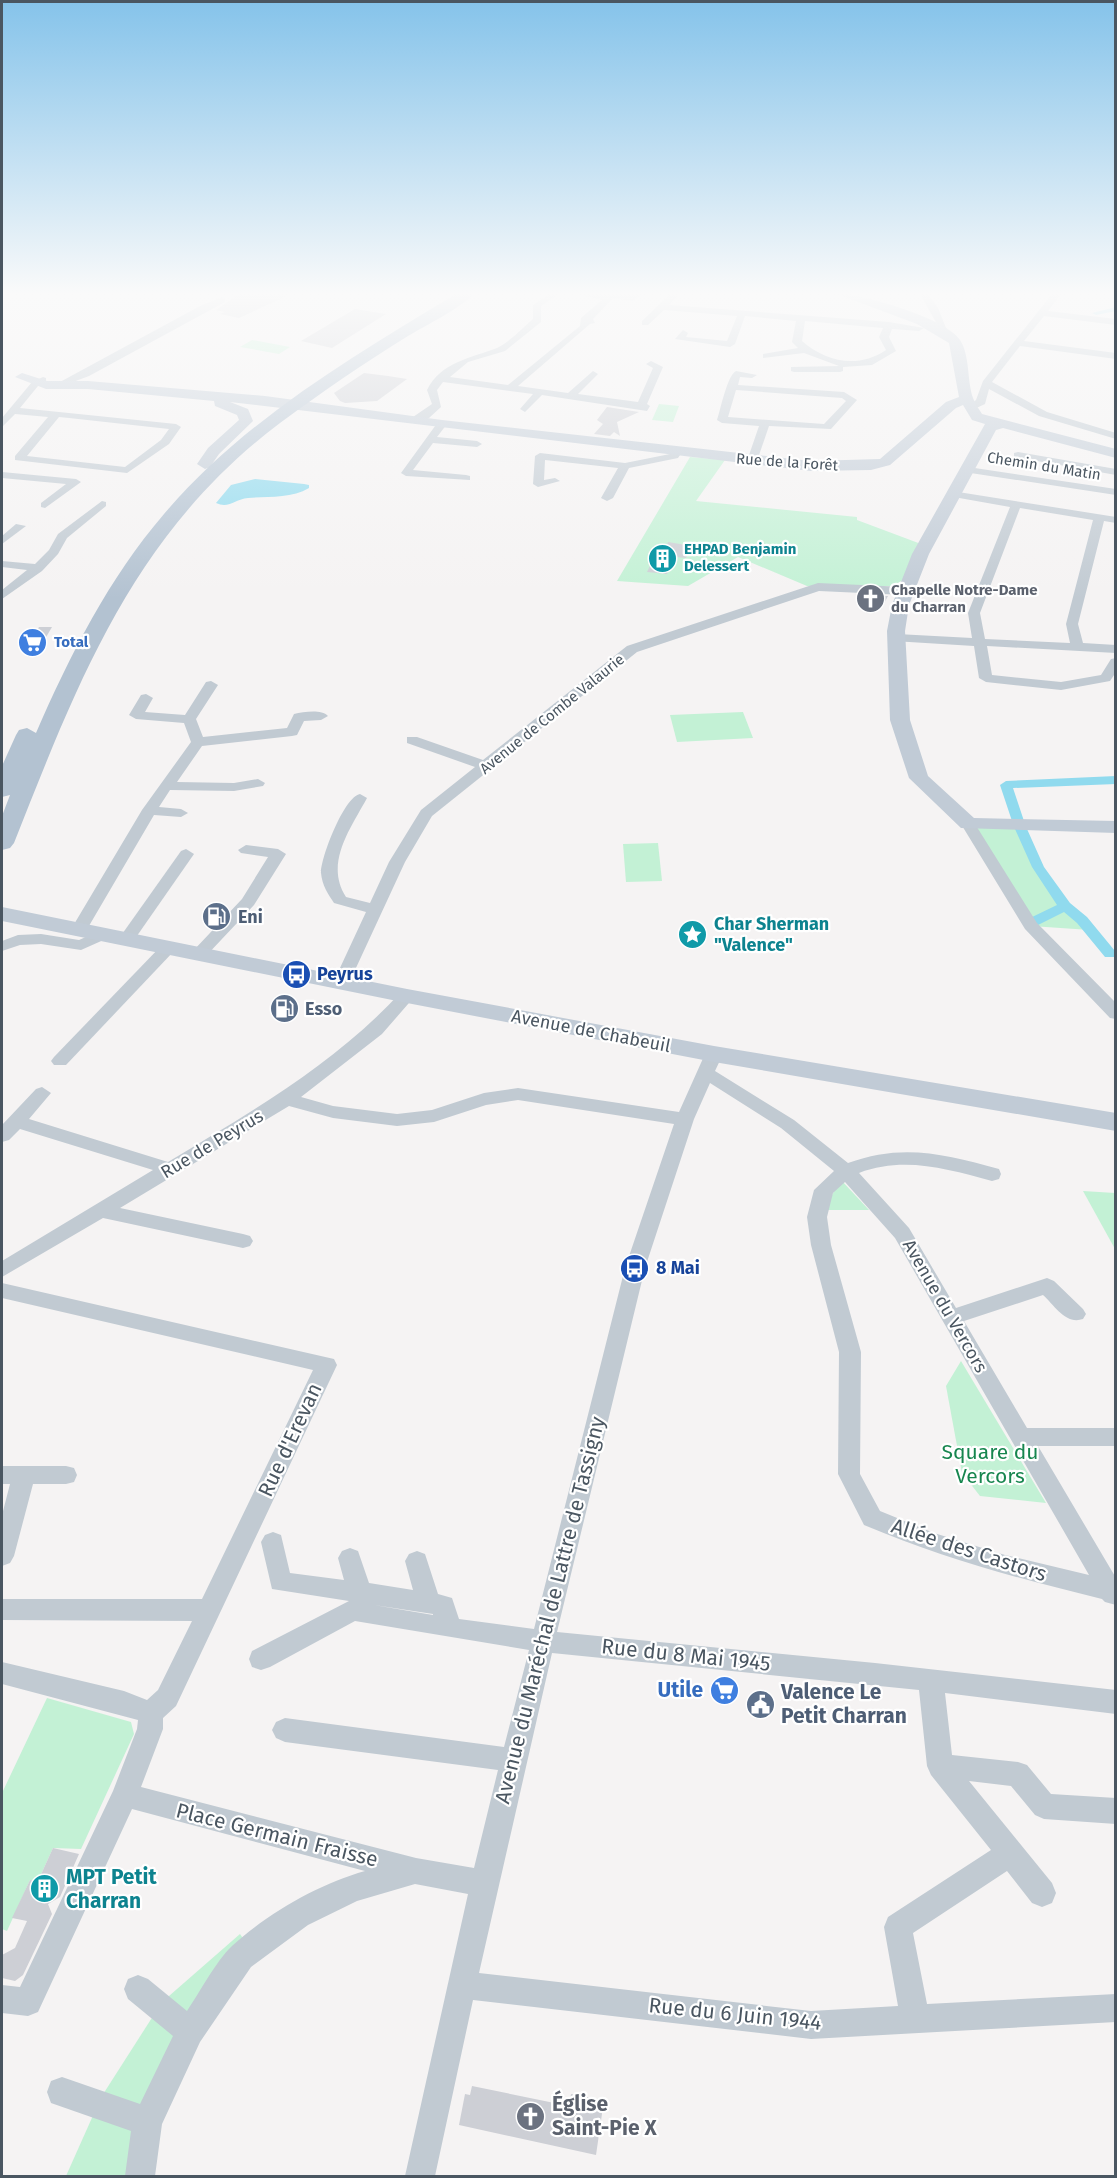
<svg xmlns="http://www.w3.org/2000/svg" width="1117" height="2178" font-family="'Fira Sans',sans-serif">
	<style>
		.green { fill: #c3f1d5 }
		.water { fill: #90daee }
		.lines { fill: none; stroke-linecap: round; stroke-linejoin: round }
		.canal { fill: #90daee; fill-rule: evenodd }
		.building { fill: #cdcfd5 }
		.street { fill: #c1cad2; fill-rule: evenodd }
		.secondary { fill: #c1cbd6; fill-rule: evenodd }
		.primary { fill: #b3c2d1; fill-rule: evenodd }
		.labels { text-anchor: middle; stroke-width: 4.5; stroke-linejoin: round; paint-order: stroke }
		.far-street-label { font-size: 15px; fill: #4a5661; stroke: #fff }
		.far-culture-label { font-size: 15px; font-weight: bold; fill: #0d838f; stroke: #fff; text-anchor: start }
		.far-worship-label { font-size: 15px; font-weight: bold; fill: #5b616d; stroke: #fff; text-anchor: start }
		.far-shop-label { font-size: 15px; font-weight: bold; fill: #366cbe; stroke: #fff; text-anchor: start }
		.service-label { font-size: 18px; font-weight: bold; fill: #4e5e75; stroke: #fff; text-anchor: start }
		.culture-label { font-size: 18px; font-weight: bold; fill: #0d838f; stroke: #fff; text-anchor: start }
		.transit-label { font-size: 18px; font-weight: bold; fill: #164399; stroke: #fff; text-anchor: start }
		.street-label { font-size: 18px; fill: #4a5661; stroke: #fff }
		.near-street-label { font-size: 21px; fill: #4a5661; stroke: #fff }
		.near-park-label { font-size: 21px; fill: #17864f; stroke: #fff }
		.near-shop-label { font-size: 21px; font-weight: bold; fill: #366cbe; stroke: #fff; text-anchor: end }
		.near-service-label { font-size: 21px; font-weight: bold; fill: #4e5e75; stroke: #fff; text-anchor: start }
		.near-culture-label { font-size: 21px; font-weight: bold; fill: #0d838f; stroke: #fff; text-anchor: start }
		.near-worship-label { font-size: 21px; font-weight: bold; fill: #5b616d; stroke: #fff; text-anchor: start }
	</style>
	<rect width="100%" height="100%" fill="#f5f3f3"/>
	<g class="green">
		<path d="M 252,340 L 290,347 L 279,354 L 240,347 Z"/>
		<path d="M 659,404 L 679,406 L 673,422 L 652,420 Z"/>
		<path d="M 690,457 L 725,460 L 696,501 L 857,517 L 857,520 L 921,544 L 906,578 L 893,586 L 807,586 L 738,557 L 688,586 L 617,581 Z"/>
		<path d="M 743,712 L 753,738 L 677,742 L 670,715 Z"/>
		<path d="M 968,824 L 1021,829 L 1038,867 L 1065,906 L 1090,930 L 1031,926 Z"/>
		<path d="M 658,843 L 662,881 L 626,882 L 623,844 Z"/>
		<path d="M 841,1180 L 869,1210 L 823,1210 Z"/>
		<path d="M 1083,1191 L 1115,1193 L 1115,1249 Z"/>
		<path d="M 961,1361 L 1046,1503 L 980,1496 L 962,1473 L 946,1386 Z"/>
		<path d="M 47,1698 L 131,1722 L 134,1734 L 81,1849 L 53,1848 L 38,1881 L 30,1880 L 7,1931 L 2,1929 L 2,1793 Z"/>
		<path d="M 240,1934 L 249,1947 L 186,2022 L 161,2003 Z"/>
		<path d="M 155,2013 L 177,2030 L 145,2101 L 133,2109 L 100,2099 Z"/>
		<path d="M 95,2111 L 130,2125 L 137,2136 L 131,2172 L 125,2176 L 66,2176 Z"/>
	</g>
	<path class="water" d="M 255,479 L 304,484 L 309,485 L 309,488 C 291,499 267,496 248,498 C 235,499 229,509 216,503 L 231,485 Z"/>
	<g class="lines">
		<g class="canal">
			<path d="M 1116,307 L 1116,311 L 1096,315 L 1092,313 Z"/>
			<path d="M 1116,776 L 1116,784 L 1013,788 L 1024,821 L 1018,825 L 1012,821 L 1000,785 L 1006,781 Z"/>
			<path d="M 1021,825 L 1027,829 L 1044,867 L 1070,903 L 1087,917 L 1115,951 L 1115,957 L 1105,957 L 1077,923 L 1064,912 L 1038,925 L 1028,925 L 1026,922 L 1028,919 L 1057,905 L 1032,867 L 1015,829 Z"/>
		</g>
	</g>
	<g class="building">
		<path d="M 239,294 L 291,294 L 239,318 L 220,314 L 225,312 L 216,310 Z"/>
		<path d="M 355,309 L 386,314 L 332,348 L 301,341 Z"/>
		<path d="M 364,373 L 388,376 L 407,379 L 377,401 L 345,403 L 340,401 L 334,393 Z"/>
		<path d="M 607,407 L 639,412 L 617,422 L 620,436 L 614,432 L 610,436 L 594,434 L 603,424 L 597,420 Z"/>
		<path d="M 668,542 L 692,546 L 686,558 L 676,557 L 667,574 L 647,572 L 659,547 L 666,548 Z"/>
		<path d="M 869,596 L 888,596 L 881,609 L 864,607 Z"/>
		<path d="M 39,627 L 52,627 L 42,644 L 28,644 Z"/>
		<path d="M 53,1848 L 79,1854 L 60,1897 L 48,1904 L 52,1914 L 23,1975 L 15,1981 L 2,1978 L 2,1955 L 15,1948 L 27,1921 L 12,1918 L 30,1880 L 38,1881 Z"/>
		<path d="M 472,2086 L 569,2106 L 571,2094 L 604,2100 L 596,2155 L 459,2125 L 465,2094 L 470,2095 Z"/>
	</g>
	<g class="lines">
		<g class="street">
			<path d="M 549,294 L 559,294 L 541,306 L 541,322 L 505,351 L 468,362 L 450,377 L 508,385 L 580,326 L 581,318 L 602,300 L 578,294 L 642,294 L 633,301 L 613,298 L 593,319 L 595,323 L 590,324 L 518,386 L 568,393 L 593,371 L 598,374 L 578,394 L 638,402 L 653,368 L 646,364 L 651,361 L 663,367 L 647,404 L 650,406 L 647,411 L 542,395 L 525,412 L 520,409 L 533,394 L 443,382 L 437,390 L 441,407 L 429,418 L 413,421 L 413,417 L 432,404 L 427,390 C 441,362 471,358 497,348 C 510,342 522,328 533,319 L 533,305 Z"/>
			<path d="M 670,294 L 679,294 L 669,305 L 889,322 L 924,328 L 919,331 L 892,329 L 889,337 L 896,351 L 872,365 L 843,367 L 843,371 L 840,372 L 794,372 L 791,371 L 791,367 L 839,366 L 804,353 L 763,358 L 763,354 L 798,348 L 792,342 L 796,321 L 745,316 L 735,344 L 730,347 L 675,339 L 683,330 L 688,333 L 686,337 L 727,341 L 737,316 L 664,310 L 648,325 L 642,325 L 642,321 ZM 805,321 L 883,328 L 879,337 L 886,350 C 858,369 826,362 802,341 Z"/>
			<path d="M 920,294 L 928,294 L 938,308 L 948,333 L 942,333 Z"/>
			<path d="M 1052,294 L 1061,294 L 1048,311 L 1116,319 L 1116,325 L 1044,316 L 1024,341 L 1116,353 L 1116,359 L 1020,346 L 992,382 L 1047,412 L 1116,433 L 1116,439 L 1039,416 L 989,389 L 985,404 L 970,411 L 965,408 L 976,400 L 983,381 Z"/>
			<path d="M 222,297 L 225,298 L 225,302 L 89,376 L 65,385 L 60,382 L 200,306 Z"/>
			<path d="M 736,371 L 757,375 L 752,378 L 740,377 L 738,385 L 844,392 L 857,400 L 831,429 L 769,426 L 757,461 L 752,464 L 747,461 L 759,426 L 722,423 L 717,420 C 721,408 727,376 736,371 ZM 736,390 L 842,398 L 846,401 L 824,424 L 728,417 Z"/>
			<path d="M 43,377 L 46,378 L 46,382 L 38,386 L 20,408 L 176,424 L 181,427 L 169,444 L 127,473 L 15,460 L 15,456 L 48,417 L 15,414 L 2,427 L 2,418 L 32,382 ZM 59,417 L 69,418 L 169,429 L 161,440 L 125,467 L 27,456 Z"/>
			<path d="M 438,422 L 447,424 L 437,437 L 477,441 L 482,444 L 477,447 L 433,443 L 413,470 L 466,475 L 470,476 L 470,480 L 406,476 L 401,473 Z"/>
			<path d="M 677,449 L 682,452 L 678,458 L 629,468 L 613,498 L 607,501 L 601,498 L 618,468 L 545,460 L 544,480 L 555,478 L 560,481 L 538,487 L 533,484 L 535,456 L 540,453 L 625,463 L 670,454 Z"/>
			<path d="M 1018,452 L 1116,469 L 1116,475 L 1014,457 L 1014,453 Z"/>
			<path d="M 968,467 L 1116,489 L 1116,495 L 964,472 L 963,470 Z"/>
			<path d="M 2,472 L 76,479 L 81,482 L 45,508 L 41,507 L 41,503 L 66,484 L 2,478 Z"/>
			<path d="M 952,491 L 1116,517 L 1116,523 L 1104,521 L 1078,624 L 1083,643 L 1116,645 L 1116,653 L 987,646 L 992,675 L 1061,682 L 1101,675 L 1111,659 L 1116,658 L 1116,672 L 1110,681 L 1061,690 L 986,682 L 979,678 L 974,646 L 893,641 L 893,635 L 897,634 L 972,638 L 968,613 L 1010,507 L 948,496 L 948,492 ZM 1020,508 L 1093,520 L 1066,624 L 1070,643 L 985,639 L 980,613 Z"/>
			<path d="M 102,501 L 106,502 L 106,506 L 67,538 L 58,554 L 42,571 L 2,599 L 2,590 L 27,570 L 2,567 L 2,561 L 35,564 L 49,550 L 58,534 Z"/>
			<path d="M 16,524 L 26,526 L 2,544 L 2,536 Z"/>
			<path d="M 818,583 L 905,587 L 911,591 L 905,595 L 819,591 L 637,652 L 432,816 L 405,862 L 349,983 L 341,988 L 335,987 L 333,983 L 366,912 L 334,903 C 328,894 322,885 321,873 C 321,857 344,797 360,794 L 367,798 C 351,828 324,863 346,897 L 370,903 L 389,862 L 421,810 L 475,767 L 407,743 L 407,737 L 417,737 L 483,760 L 627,646 Z"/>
			<path d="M 211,681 L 218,685 L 196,719 L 203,737 L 287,728 L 294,714 C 304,712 321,709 328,716 L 321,720 L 304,721 L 297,735 L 292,736 L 202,746 L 177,782 L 234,783 L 258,779 L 265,783 L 263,786 L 234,791 L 170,790 L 159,807 L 181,809 L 188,813 L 181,817 L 154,815 L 86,931 L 84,934 L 72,934 L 70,931 L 142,810 L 191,742 L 184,723 L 136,719 L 129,715 L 141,695 L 146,694 L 153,698 L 145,712 L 185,715 L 206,682 Z"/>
			<path d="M 968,820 L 975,824 L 1037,923 L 1116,1003 L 1116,1019 L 1110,1018 L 1025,929 L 961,824 Z"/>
			<path d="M 246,845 L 278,849 L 286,854 L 254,905 L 205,957 L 193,957 L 191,954 L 193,951 L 242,899 L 268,857 L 241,853 L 238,850 Z"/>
			<path d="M 186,849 L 194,854 L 132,943 L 120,943 L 118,940 L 120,937 L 181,851 Z"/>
			<path d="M 102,930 L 110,935 L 108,938 L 81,950 L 41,944 L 20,945 L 2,951 L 2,941 L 18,935 L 41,934 L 79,940 Z"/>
			<path d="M 168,943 L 176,948 L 174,951 L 66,1065 L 54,1065 L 51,1061 L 54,1057 L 162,945 Z"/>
			<path d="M 407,991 L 415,996 L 382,1034 L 301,1097 L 333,1106 L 397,1114 L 432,1110 L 484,1093 L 518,1088 L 679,1112 L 705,1054 L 714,1048 L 723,1054 L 715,1071 L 794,1120 L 848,1163 C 902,1143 945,1154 999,1169 L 1001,1174 L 999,1179 L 992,1181 C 947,1169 904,1156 859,1173 L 909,1228 L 956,1308 L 1047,1278 L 1054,1281 L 1083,1309 L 1086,1314 L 1083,1319 C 1066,1325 1055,1306 1043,1295 L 964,1321 L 1027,1428 L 1116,1428 L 1116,1446 L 1038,1446 L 1116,1578 L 1116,1605 L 1105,1602 L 1102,1599 C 1020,1579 942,1558 864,1525 L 838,1474 L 839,1352 L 811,1245 L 807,1217 L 814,1190 L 834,1171 L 781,1128 L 710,1083 L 694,1119 L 645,1268 L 557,1632 L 875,1663 L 1116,1690 L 1116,1714 L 945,1693 L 952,1755 L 1018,1762 L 1027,1765 L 1051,1794 L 1116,1798 L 1116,1824 L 1044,1819 L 1035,1815 L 1011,1786 L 969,1781 L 1052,1883 L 1056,1893 L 1052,1903 L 1042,1907 L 1032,1903 L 1007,1871 L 913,1933 L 927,2004 L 1116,1994 L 1116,2022 L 811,2039 L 473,2000 L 435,2176 L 405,2176 L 468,1894 L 415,1884 L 357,1901 L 308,1925 L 251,1967 L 200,2042 L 162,2124 L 155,2176 L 125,2176 L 131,2131 L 51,2103 L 47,2092 L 51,2081 L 62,2077 L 140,2104 L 173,2036 L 128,1999 L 124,1989 L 128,1979 L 138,1975 L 148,1979 L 187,2011 C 200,1992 216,1961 232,1946 C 268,1913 319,1884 365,1871 L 132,1809 L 38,2012 L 28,2016 L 2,2013 L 2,1985 L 20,1987 L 113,1791 L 137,1729 L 138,1720 L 2,1684 L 2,1662 L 124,1691 L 147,1700 L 158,1690 L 192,1621 L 2,1620 L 2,1599 L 202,1599 L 313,1370 L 2,1298 L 2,1283 L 334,1359 L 337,1365 L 176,1706 L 163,1718 L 163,1729 L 141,1787 L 416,1858 L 474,1868 L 498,1770 L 285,1742 L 276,1738 L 272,1730 L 276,1722 L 285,1718 L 504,1747 L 529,1650 L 355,1621 L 270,1667 L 261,1670 L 252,1667 L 249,1659 L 252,1651 L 349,1601 L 272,1589 L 261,1542 L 265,1535 L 273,1532 L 281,1535 L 290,1573 L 344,1580 L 338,1558 L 342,1551 L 350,1548 L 358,1551 L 369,1583 L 413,1590 L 405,1561 L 409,1554 L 417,1551 L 425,1554 L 438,1594 L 452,1598 L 459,1619 L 534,1629 L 625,1268 L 674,1124 L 518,1100 L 486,1105 L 434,1122 L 397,1126 L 333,1118 L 289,1106 L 120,1208 L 243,1234 L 250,1236 L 253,1241 L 250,1246 L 243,1248 L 103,1218 L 2,1277 L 2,1261 L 153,1170 L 20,1129 L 9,1140 L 2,1142 L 2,1125 L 36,1089 L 42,1087 L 51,1093 L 29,1119 L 168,1162 C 251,1112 335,1064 401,992 ZM 845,1182 L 895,1238 L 1089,1575 L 1005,1555 L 934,1533 L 880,1511 L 860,1474 L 861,1352 L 831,1245 L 827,1217 L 833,1193 ZM 374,1605 L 433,1614 L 433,1615 ZM 552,1653 L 919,1690 L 927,1766 L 931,1775 L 991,1850 L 888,1917 L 884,1927 L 898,2006 L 811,2011 L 479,1973 Z"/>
			<path d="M 2,1466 L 66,1466 L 74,1468 L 77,1475 L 74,1482 L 66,1484 L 33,1484 L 14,1556 L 10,1563 L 2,1566 L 2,1515 L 10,1484 L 2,1484 Z"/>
		</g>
		<g class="secondary">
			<path d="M 837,294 C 863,294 946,318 960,340 C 970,355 967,381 973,398 C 975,404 979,409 982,414 L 1116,449 L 1116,458 L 1003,428 L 996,430 L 929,554 L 909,605 L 905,631 L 910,720 L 928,776 L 974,818 L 1116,821 L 1116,833 L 961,828 L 909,778 L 890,720 L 887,631 L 892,605 L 912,554 L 985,424 L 972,420 L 963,405 L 956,408 L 890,465 L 871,470 L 811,471 L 230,402 L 248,409 L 253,421 L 219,454 L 210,467 L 205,469 L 197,464 L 208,448 L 239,420 L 237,415 L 215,406 L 214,401 L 88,389 L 46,389 L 15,377 L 22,373 L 47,381 L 88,381 L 265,396 L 442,420 L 811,461 L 880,459 L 946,402 L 959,397 L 949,343 L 917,324 Z"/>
			<path d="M 2,907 L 407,989 L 714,1046 L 1116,1113 L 1116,1131 L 714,1062 L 407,1003 L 2,921 Z"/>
		</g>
		<path class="primary" d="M 456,294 L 473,294 C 460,309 426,325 408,336 C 364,363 322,392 280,423 C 134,533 79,679 14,843 L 10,848 L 2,850 L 2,816 L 10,795 L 2,797 L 2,766 L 16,735 L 19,730 L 27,728 L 36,733 C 70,655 109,578 164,514 C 244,420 352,357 456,294 Z"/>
	</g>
	<linearGradient id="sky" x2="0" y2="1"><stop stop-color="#85c3ea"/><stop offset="0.49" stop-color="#fafafa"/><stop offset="1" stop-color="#fafafa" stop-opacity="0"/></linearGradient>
	<rect width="1117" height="599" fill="url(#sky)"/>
	<defs>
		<symbol id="building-disc" viewBox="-11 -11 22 22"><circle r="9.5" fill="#0f9aa8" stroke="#fff"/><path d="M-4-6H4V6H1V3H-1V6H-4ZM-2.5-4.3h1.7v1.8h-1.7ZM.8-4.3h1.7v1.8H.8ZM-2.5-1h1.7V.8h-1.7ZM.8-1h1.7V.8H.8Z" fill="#fff"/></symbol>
		<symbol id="church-disc" viewBox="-11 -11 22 22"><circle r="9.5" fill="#6b7280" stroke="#fff"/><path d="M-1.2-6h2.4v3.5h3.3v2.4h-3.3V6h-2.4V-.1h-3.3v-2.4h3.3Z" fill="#fff"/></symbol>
		<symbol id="supermarket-disc" viewBox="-11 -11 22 22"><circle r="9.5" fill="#3f7fe0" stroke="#fff"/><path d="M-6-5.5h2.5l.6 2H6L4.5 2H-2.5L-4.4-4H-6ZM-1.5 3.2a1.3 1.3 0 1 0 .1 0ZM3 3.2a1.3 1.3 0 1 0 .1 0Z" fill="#fff"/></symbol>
		<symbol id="fuel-disc" viewBox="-11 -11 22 22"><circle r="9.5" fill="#5c6f8a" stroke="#fff"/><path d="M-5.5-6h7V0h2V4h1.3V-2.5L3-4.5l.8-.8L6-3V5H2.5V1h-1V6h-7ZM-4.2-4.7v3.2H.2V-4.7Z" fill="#fff"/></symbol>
		<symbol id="sight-disc" viewBox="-11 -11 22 22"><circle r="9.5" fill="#0f9aa8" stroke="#fff"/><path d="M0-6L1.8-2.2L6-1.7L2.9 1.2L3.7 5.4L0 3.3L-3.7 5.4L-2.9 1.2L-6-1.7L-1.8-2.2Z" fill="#fff"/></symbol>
		<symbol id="bus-disc" viewBox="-11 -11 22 22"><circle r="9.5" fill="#1a4fb4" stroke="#fff"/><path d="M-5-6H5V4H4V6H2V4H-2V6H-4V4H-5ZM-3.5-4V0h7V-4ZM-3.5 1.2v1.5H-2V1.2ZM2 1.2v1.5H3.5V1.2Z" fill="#fff"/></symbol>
		<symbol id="civic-disc" viewBox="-11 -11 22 22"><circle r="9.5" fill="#5c6f8a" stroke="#fff"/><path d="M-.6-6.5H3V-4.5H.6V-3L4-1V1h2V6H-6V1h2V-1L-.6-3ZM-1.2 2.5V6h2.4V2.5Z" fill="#fff"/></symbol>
	</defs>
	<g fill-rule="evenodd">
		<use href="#building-disc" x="646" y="542" width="33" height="33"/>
		<use href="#church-disc" x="854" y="582" width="33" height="33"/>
		<use href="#supermarket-disc" x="16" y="626" width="33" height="33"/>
		<use href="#fuel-disc" x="200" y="900" width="33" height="33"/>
		<use href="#sight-disc" x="676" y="918" width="33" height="33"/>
		<use href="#bus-disc" x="280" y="958" width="33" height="33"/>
		<use href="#fuel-disc" x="268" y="992" width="33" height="33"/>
		<use href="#bus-disc" x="618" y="1252" width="33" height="33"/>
		<use href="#supermarket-disc" x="708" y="1674" width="33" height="33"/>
		<use href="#civic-disc" x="744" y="1688" width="33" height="33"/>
		<use href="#building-disc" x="28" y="1872" width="33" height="33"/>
		<use href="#church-disc" x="514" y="2100" width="33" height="33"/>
	</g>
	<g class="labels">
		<g class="far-street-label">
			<text transform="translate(787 462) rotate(4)" y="5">Rue de la Forêt</text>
			<text transform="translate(1044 466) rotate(9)" y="5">Chemin du Matin</text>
			<text transform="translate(552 714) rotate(-39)" y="5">Avenue de Combe Valaurie</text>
		</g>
		<g class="far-culture-label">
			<text x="684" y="554">EHPAD Benjamin<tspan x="684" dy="17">Delessert</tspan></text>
		</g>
		<g class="far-worship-label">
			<text x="891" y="595">Chapelle Notre-Dame<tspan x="891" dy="17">du Charran</tspan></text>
		</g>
		<g class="far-shop-label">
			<text x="54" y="647">Total</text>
		</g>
		<g class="service-label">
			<text x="238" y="923">Eni</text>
			<text x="305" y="1015">Esso</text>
		</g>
		<g class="culture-label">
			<text x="714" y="930">Char Sherman<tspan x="714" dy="21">"Valence"</tspan></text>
		</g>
		<g class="transit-label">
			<text x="317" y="980">Peyrus</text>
			<text x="656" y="1274">8 Mai</text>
		</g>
		<g class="street-label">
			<text transform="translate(591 1031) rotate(11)" y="6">Avenue de Chabeuil</text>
			<text transform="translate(212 1144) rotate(-31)" y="6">Rue de Peyrus</text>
			<text transform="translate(945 1306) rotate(60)" y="6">Avenue du Vercors</text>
		</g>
		<g class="near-street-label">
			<text transform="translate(290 1440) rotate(-65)" y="7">Rue d'Erevan</text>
			<text transform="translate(969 1550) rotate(18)" y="7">Allée des Castors</text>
			<text transform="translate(550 1610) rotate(-76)" y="7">Avenue du Maréchal de Lattre de Tassigny</text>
			<text transform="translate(686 1655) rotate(6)" y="7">Rue du 8 Mai 1945</text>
			<text transform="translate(277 1835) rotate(14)" y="7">Place Germain Fraisse</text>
			<text transform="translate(735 2014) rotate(6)" y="7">Rue du 6 Juin 1944</text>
		</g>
		<g class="near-park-label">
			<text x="990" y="1459">Square du<tspan x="990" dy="24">Vercors</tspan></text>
		</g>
		<g class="near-shop-label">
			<text x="703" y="1697">Utile</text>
		</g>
		<g class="near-service-label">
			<text x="781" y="1699">Valence Le<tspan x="781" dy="24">Petit Charran</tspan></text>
		</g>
		<g class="near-culture-label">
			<text x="66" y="1884">MPT Petit<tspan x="66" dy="24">Charran</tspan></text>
		</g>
		<g class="near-worship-label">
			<text x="552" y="2111">Église<tspan x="552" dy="24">Saint-Pie X</tspan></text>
		</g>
	</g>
	<rect width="1117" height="2178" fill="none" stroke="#4a5661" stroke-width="6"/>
</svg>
